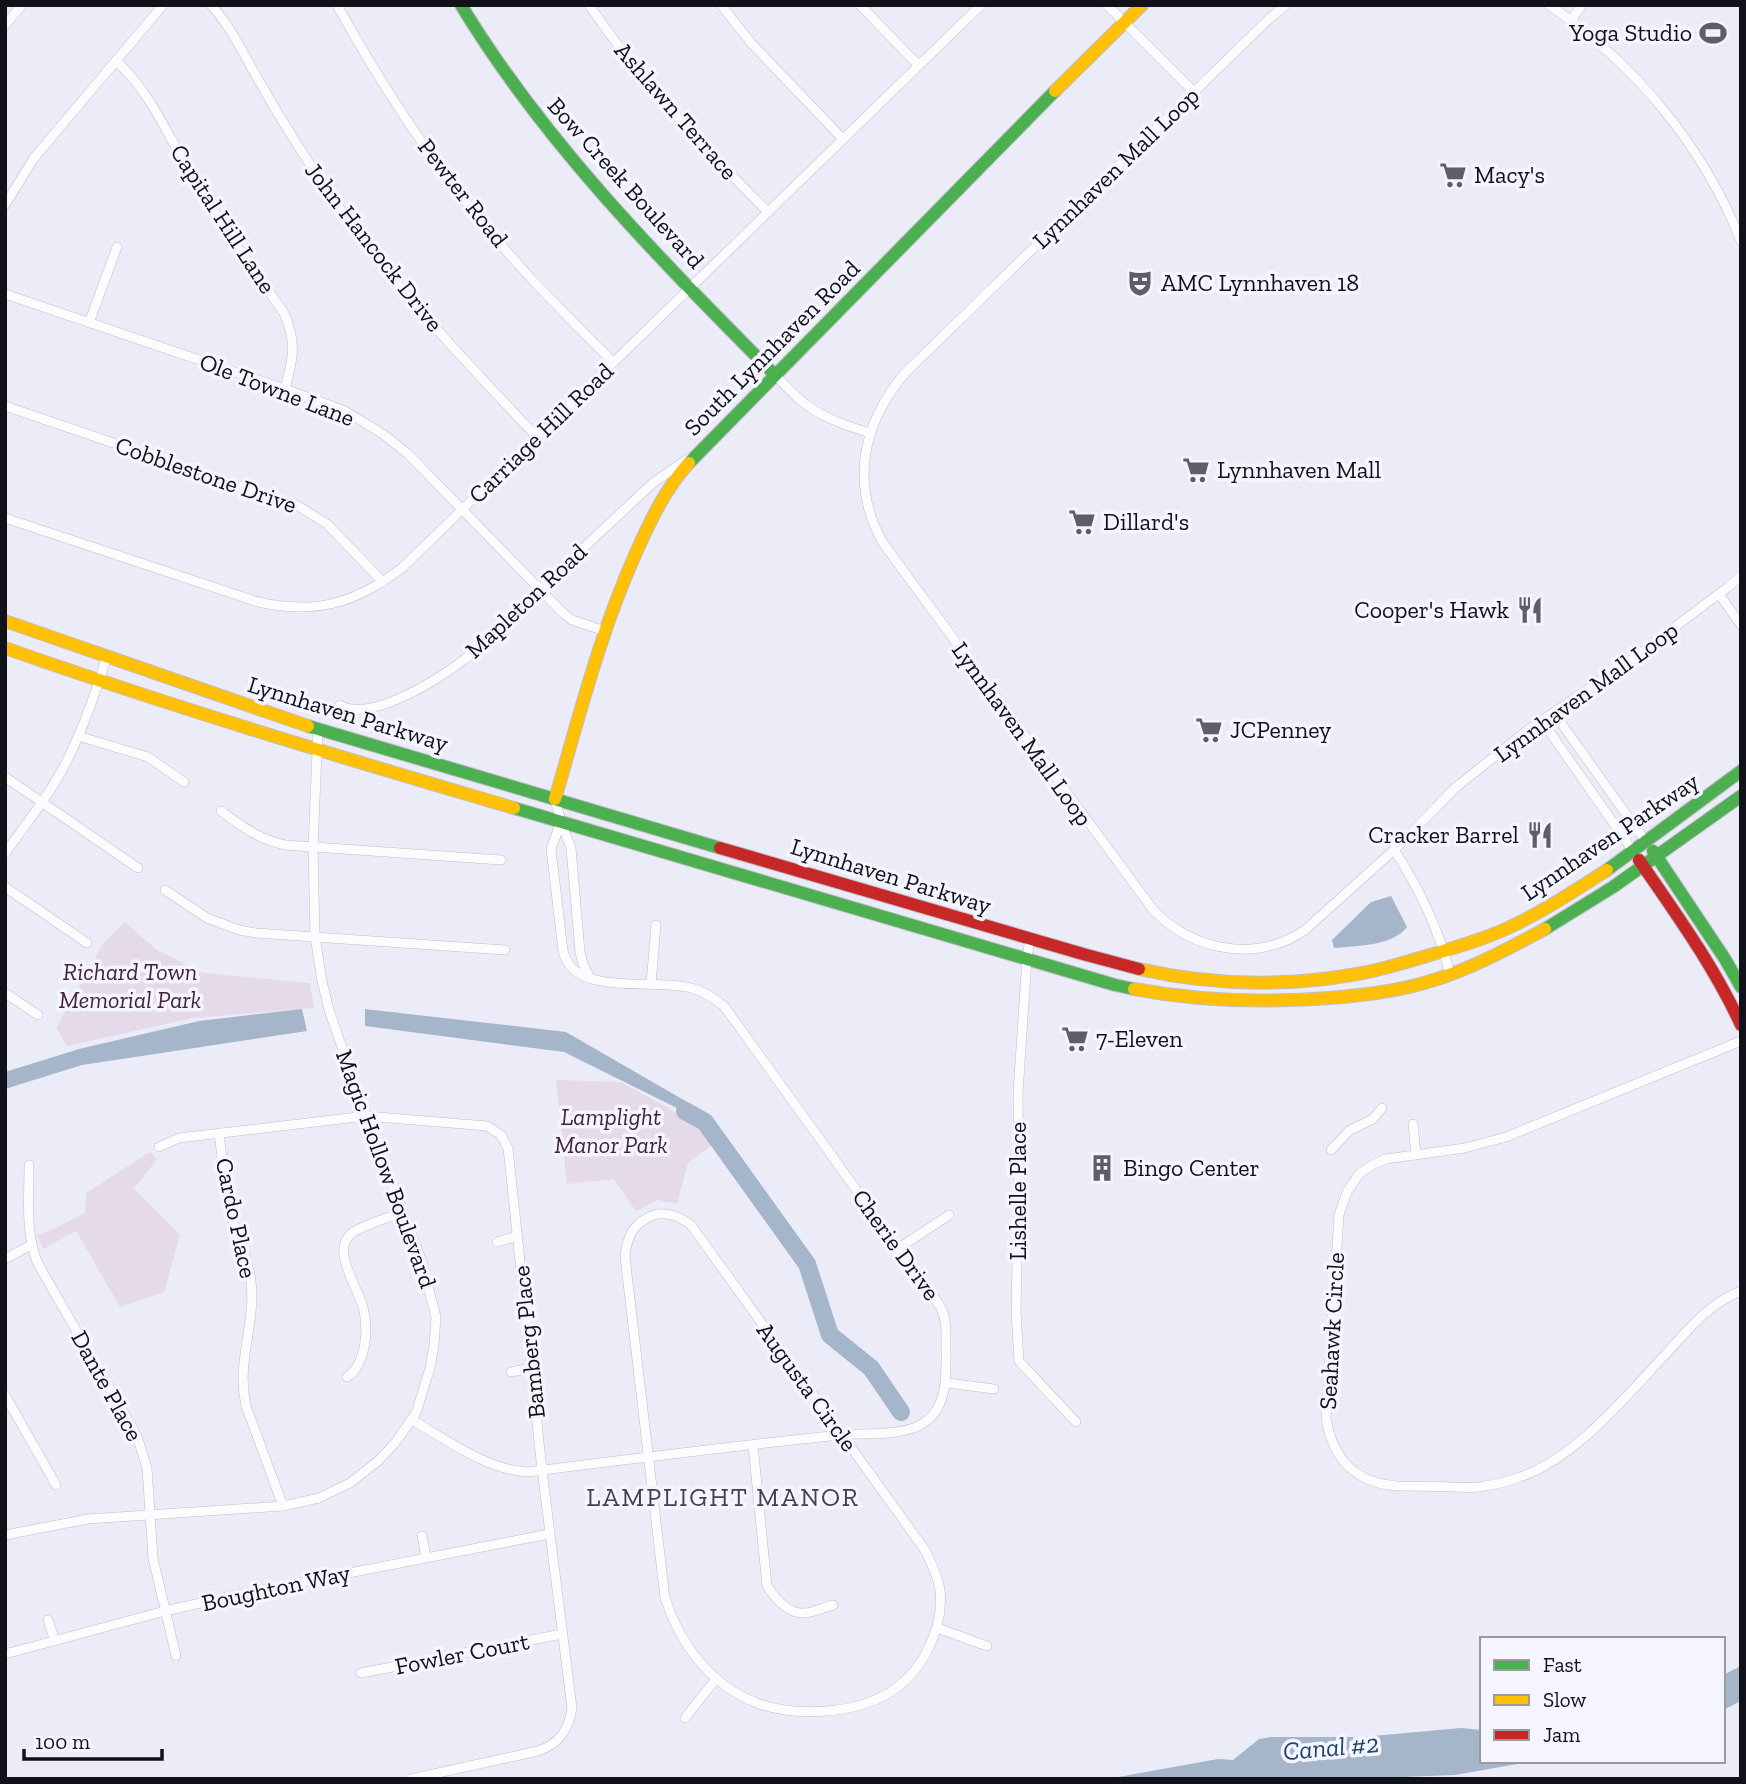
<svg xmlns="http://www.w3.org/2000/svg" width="1746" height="1784" font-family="'Zilla Slab',serif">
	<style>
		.green { fill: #e5dae9 }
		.water { fill: #a6b6ca }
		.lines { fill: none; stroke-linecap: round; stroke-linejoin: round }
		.river { stroke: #a6b6ca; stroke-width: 18 }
		.street-casing { stroke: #bfbec8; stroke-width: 10 }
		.fast-casing { stroke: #bfbec8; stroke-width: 14 }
		.slow-casing { stroke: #bfbec8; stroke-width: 14 }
		.jam-casing { stroke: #bfbec8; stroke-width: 14 }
		.street { stroke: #fcfcfe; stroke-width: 9 }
		.fast { stroke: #4caf50; stroke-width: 12 }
		.slow { stroke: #ffc107; stroke-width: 12 }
		.jam { stroke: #c62828; stroke-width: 12 }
		.labels { text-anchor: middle; stroke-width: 7; stroke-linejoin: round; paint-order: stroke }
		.poi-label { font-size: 24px; fill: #111119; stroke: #f5f5ff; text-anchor: start }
		.street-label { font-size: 24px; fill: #111119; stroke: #f5f5ff }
		.park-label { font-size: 24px; font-style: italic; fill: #432142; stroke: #f5f5ff }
		.neighbourhood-label { font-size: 26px; letter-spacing: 2px; fill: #424154; stroke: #f5f5ff }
		.water-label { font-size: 26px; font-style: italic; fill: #1f4668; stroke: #f5f5ff }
	</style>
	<rect width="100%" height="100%" fill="#ececf8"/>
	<g class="green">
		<path d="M 125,922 L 157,950 L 203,973 L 310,983 L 314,1008 L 193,1018 L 67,1046 L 56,1028 L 104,942 Z"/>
		<path d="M 556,1080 L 621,1082 L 697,1124 L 716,1142 L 688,1163 L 677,1204 L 657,1200 L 636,1211 L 614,1179 L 567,1184 Z"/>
		<path d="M 150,1152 L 157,1159 L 134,1189 L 180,1235 L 164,1292 L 120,1307 L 76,1231 L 43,1249 L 37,1235 L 54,1229 L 85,1213 L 86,1193 Z"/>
	</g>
	<g class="water">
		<path d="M 1391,896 L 1407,927 C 1393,946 1356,946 1334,948 L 1332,940 L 1371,902 Z"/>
		<path d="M 302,1009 L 307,1031 L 82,1065 L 5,1089 L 5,1072 L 79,1049 L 199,1021 Z"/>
		<path d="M 365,1009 L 566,1032 L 708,1114 L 705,1122 L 564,1052 L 365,1026 Z"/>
		<path d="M 1741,1666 L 1741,1701 L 1723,1710 L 1723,1675 Z"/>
		<path d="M 1461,1728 L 1482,1730 L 1482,1761 L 1534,1761 L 1455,1775 L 1350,1779 L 1107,1779 L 1218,1759 L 1233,1760 L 1259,1739 L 1271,1737 L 1361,1737 Z"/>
	</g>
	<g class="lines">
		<path class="river" d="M 685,1111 L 705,1122 L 807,1264 L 830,1335 L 871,1368 L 901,1412"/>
		<defs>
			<g id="street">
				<path d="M 211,5 C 233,29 245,58 262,86 C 284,125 308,162 333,199 C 392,285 465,361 537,437"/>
				<path d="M 337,5 C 379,81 427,155 482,222 C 522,272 568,317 613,362"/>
				<path d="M 589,5 C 642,82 702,146 768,212"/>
				<path d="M 721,5 L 752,44 L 843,139"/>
				<path d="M 860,5 L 918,65"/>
				<path d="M 1107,5 L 1194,92"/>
				<path d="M 1286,5 L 1269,19 L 905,373 C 862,424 850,484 883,543 L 1154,911 C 1194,951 1256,963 1305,930 L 1394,850 L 1455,788 L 1528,730 L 1631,660 L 1728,587 L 1741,576"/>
				<path d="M 1549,5 C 1635,64 1702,144 1741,241"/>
				<path d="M 1571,20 L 1582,5"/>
				<path d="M 5,25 L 22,5"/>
				<path d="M 116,61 C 149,90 166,132 188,169 C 217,219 251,266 284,313 C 297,342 293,360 285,389"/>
				<path d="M 5,205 L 34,158 L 163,5"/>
				<path d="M 5,294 L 285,389 L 343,410 L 383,434 L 408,454 L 563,613 L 572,620 L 605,631"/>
				<path d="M 89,323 L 117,247"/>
				<path d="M 775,375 C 783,383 791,392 799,399 C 820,417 844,425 870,433"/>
				<path d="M 5,406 L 298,506 L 327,524 L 383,582"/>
				<path d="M 5,518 L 258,602 C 316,615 356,603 402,568 L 981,5"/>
				<path d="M 1719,594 L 1741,625"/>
				<path d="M 340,705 C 369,723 437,680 461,662 C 487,642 509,618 532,596 C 573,558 613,520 654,482 L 688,459"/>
				<path d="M 1554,713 L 1646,842"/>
				<path d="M 1542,721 L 1633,851"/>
				<path d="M 78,736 L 148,757 L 184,782"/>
				<path d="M 5,777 L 138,868"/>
				<path d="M 555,799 L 561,822 L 571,848 L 580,952 L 583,964 L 590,978"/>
				<path d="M 221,811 C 243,827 258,839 285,845 L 501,860"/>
				<path d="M 1394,850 C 1420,889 1438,928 1450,973"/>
				<path d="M 5,853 C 24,827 45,801 61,772 C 81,736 95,695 107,656"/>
				<path d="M 5,887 L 87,943"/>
				<path d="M 165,890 L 207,918 L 239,930 L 256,933 L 505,950"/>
				<path d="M 1030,939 L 1027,958 L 1018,1093 L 1019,1171 L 1016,1312 L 1019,1361 L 1076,1422"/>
				<path d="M 651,984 L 656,925"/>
				<path d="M 5,993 L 38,1015"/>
				<path d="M 1741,1041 L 1506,1137 L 1465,1148 L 1386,1159 L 1372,1165 L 1359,1174 L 1347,1192 L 1339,1215 L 1326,1417 C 1332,1459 1356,1484 1399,1486 C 1417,1486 1435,1486 1452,1487 C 1461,1487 1470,1488 1479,1487 C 1492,1485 1508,1482 1520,1477 C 1576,1458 1625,1397 1665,1355 C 1688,1330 1709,1303 1741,1291"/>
				<path d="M 1413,1124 L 1416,1155"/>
				<path d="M 219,1133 C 223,1162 224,1191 232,1219 C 238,1240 248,1259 251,1281 C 256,1325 236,1360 246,1406 L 283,1506"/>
				<path d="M 159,1147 L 179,1138 L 366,1116 L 487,1126 L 501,1135 L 508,1148 L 542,1470 L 572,1708 C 569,1730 559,1744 538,1751 L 411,1779"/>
				<path d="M 1331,1150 L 1350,1130 L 1373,1119 L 1382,1108"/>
				<path d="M 29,1165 C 29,1198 25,1233 38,1264 L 137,1436 L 147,1468 L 153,1558 L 176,1656"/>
				<path d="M 657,1214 C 671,1213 680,1217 691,1225 L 925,1550 C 931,1563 938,1576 940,1590 C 944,1629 922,1674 887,1694 C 852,1714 795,1717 757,1703 C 710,1685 680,1644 665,1598 L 625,1257 C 627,1234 635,1221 657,1214 Z"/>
				<path d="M 497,1242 L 518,1236"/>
				<path d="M 899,1248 L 949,1215"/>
				<path d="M 5,1259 L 31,1245"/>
				<path d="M 511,1372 L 532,1368"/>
				<path d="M 347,1377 C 356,1371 359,1364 362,1355 C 367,1339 367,1323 363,1307 C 358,1288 333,1253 349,1236 C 356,1227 391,1217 403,1212"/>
				<path d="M 947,1383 L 994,1389"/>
				<path d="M 5,1395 L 56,1485"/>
				<path d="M 412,1420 C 447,1440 487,1470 528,1472 C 631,1459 735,1446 839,1435 C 861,1433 904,1436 922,1424 C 949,1408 946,1374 946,1347 C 946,1333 947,1319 940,1306 L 724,1006 C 714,998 704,991 691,988 C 660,980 598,991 574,970 C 568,965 565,958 563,951 L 551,849 L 561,822"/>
				<path d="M 753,1445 L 767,1586 C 775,1598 788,1614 804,1613 C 813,1613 824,1607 833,1605"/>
				<path d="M 5,1535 L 88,1519 L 283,1506 L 319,1498 L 350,1483 L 378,1461 L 395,1443 L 416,1413 L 430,1368 L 434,1345 L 436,1317 L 421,1259 L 366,1116 L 329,1010 L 322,981 L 315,937 L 313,846 L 318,730"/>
				<path d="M 422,1536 L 426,1557"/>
				<path d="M 48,1620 L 55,1641"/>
				<path d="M 937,1628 L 987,1646"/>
				<path d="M 5,1654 L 165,1611 L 236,1595 L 549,1534"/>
				<path d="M 361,1673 L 562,1634"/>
				<path d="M 685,1718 L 716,1679"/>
			</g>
			<g id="fast">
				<path d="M 461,5 C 546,145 660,259 775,375"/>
				<path d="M 689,463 L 1055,91"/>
				<path d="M 308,726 L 720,848"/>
				<path d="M 514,808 L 1115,985 L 1134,989"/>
				<path d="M 1653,851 L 1725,959 L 1741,987"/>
				<path d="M 1607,870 L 1741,771"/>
				<path d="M 1545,929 L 1613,887 L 1741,796"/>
			</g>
			<g id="slow">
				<path d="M 1055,91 L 1142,5"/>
				<path d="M 5,621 L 308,726"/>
				<path d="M 5,648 C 173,707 343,758 514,808"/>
				<path d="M 555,799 C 579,717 600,633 635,555 C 649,523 665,489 689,463"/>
				<path d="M 1139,969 C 1210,985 1285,987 1357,974 C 1382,970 1406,962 1430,955 C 1457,947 1485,939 1510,927 C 1544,911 1576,890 1607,870"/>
				<path d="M 1134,989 C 1198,1001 1264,1003 1330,998 C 1365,995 1400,991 1434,980 C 1473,968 1509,948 1545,929"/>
			</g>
			<g id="jam">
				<path d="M 720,848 L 1083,954 L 1139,969"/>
				<path d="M 1639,860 C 1676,914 1714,966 1741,1025"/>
			</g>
		</defs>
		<use href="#street" class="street-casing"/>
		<use href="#fast" class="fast-casing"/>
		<use href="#slow" class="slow-casing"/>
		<use href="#jam" class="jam-casing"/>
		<use href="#street" class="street"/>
		<use href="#fast" class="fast"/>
		<use href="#slow" class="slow"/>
		<use href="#jam" class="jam"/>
	</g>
	<defs>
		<symbol id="stadium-bare" viewBox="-9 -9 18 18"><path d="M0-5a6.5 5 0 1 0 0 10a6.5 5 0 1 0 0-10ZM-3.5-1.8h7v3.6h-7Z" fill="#5e5e67" stroke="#f5f5ff" stroke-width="2.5" paint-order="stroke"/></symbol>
		<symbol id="supermarket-bare" viewBox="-9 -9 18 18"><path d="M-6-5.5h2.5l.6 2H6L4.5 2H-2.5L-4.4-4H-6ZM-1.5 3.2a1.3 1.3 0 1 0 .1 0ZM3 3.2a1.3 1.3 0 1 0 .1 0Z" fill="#5e5e67" stroke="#f5f5ff" stroke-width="2.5" paint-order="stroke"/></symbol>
		<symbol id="theatre-bare" viewBox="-9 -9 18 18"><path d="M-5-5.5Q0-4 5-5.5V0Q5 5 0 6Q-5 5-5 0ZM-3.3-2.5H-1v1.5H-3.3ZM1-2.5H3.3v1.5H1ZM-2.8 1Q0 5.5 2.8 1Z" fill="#5e5e67" stroke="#f5f5ff" stroke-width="2.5" paint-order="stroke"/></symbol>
		<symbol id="restaurant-bare" viewBox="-9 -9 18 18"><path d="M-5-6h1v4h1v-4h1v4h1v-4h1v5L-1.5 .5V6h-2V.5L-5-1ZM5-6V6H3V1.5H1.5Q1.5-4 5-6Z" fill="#5e5e67" stroke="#f5f5ff" stroke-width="2.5" paint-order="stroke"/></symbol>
		<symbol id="building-bare" viewBox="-9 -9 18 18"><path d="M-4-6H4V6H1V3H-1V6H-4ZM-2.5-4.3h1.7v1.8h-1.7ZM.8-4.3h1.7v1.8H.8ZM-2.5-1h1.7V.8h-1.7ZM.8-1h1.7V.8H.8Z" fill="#5e5e67" stroke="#f5f5ff" stroke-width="2.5" paint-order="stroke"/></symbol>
	</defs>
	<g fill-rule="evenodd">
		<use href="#stadium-bare" x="1694" y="14" width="38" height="38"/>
		<use href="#supermarket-bare" x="1434" y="156" width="38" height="38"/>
		<use href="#theatre-bare" x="1121" y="264" width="38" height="38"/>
		<use href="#supermarket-bare" x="1177" y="451" width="38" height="38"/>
		<use href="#supermarket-bare" x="1063" y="503" width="38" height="38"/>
		<use href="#restaurant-bare" x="1511" y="591" width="38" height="38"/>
		<use href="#supermarket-bare" x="1190" y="711" width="38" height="38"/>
		<use href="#restaurant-bare" x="1521" y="816" width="38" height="38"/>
		<use href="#supermarket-bare" x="1056" y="1020" width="38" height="38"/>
		<use href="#building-bare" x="1083" y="1149" width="38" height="38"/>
	</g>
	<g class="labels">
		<g class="poi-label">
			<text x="1692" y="41" text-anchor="end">Yoga Studio</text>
			<text x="1474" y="183">Macy's</text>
			<text x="1161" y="291">AMC Lynnhaven 18</text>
			<text x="1217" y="478">Lynnhaven Mall</text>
			<text x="1103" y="530">Dillard's</text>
			<text x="1509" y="618" text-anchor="end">Cooper's Hawk</text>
			<text x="1230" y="738">JCPenney</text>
			<text x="1519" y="843" text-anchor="end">Cracker Barrel</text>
			<text x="1096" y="1047">7-Eleven</text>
			<text x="1123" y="1176">Bingo Center</text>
		</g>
		<g class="street-label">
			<text transform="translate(676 111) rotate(49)" y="8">Ashlawn Terrace</text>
			<text transform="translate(1116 168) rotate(-44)" y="8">Lynnhaven Mall Loop</text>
			<text transform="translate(626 183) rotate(48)" y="8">Bow Creek Boulevard</text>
			<text transform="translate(463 193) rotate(52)" y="8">Pewter Road</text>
			<text transform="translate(223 219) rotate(57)" y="8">Capital Hill Lane</text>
			<text transform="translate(374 247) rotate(52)" y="8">John Hancock Drive</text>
			<text transform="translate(772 348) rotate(-45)" y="8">South Lynnhaven Road</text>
			<text transform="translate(277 390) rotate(21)" y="8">Ole Towne Lane</text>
			<text transform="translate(541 433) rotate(-44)" y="8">Carriage Hill Road</text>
			<text transform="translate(206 475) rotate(19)" y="8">Cobblestone Drive</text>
			<text transform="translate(526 601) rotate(-43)" y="8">Mapleton Road</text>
			<text transform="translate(1586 692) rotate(-36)" y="8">Lynnhaven Mall Loop</text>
			<text transform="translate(348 714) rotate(17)" y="8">Lynnhaven Parkway</text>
			<text transform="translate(1022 734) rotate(54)" y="8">Lynnhaven Mall Loop</text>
			<text transform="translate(1610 837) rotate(-34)" y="8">Lynnhaven Parkway</text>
			<text transform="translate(891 876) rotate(17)" y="8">Lynnhaven Parkway</text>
			<text transform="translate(386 1169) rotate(70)" y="8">Magic Hollow Boulevard</text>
			<text transform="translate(1018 1191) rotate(-90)" y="8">Lishelle Place</text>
			<text transform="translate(236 1218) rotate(78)" y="8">Cardo Place</text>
			<text transform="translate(896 1245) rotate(54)" y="8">Cherie Drive</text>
			<text transform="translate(1332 1331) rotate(-87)" y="8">Seahawk Circle</text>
			<text transform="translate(529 1342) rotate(-96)" y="8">Bamberg Place</text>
			<text transform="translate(107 1386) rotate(61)" y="8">Dante Place</text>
			<text transform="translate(807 1387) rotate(54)" y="8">Augusta Circle</text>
			<text transform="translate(276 1588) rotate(-12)" y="8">Boughton Way</text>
			<text transform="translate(462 1654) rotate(-11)" y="8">Fowler Court</text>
		</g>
		<g class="park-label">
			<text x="130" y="980">Richard Town<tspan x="130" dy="28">Memorial Park</tspan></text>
			<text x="611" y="1125">Lamplight<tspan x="611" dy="28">Manor Park</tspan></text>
		</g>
		<g class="neighbourhood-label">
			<text x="723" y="1506">LAMPLIGHT MANOR</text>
		</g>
		<g class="water-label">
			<text transform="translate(1331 1747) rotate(-5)" y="9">Canal #2</text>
		</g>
	</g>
	<rect width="1746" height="1784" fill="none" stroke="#111119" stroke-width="14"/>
	<rect x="1480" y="1637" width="245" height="126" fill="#f5f5ff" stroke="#9a9aa3" stroke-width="2"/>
	<rect x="1494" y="1660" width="35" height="10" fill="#4caf50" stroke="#9a9aa3" stroke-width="2"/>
	<text x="1543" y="1672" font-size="21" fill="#111119">Fast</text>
	<rect x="1494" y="1695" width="35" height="10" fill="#ffc107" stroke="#9a9aa3" stroke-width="2"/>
	<text x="1543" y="1707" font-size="21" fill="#111119">Slow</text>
	<rect x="1494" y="1730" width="35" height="10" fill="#c62828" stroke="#9a9aa3" stroke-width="2"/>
	<text x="1543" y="1742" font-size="21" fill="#111119">Jam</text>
	<path d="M24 1749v10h138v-10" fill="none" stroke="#111119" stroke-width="3.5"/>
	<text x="35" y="1749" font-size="21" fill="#111119" stroke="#f5f5ff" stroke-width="5" paint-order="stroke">100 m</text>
</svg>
